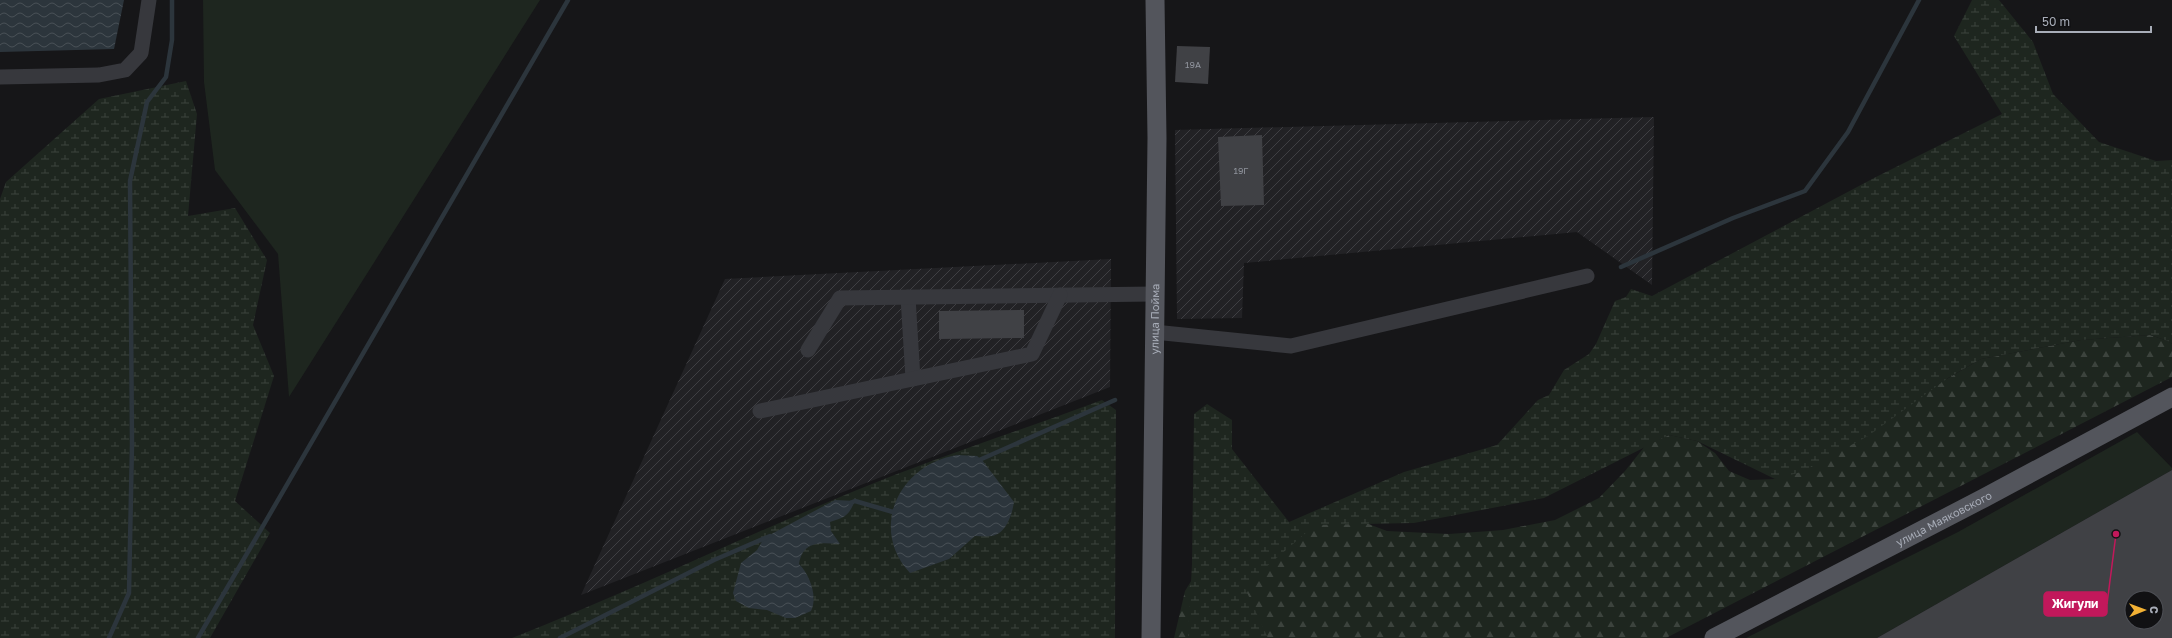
<svg xmlns="http://www.w3.org/2000/svg" width="2172" height="638" font-family="'Golos Text',sans-serif">
	<style>
		.industrial { fill: url(#industrial-furrows) }
		.grass { fill: #1e261f }
		.forest { fill: url(#forest-firs) }
		.wetland { fill: url(#wetland-marsh) }
		.water { fill: url(#water-waves) }
		.lines { fill: none; stroke-linecap: round; stroke-linejoin: round }
		.stream { stroke: #2c353c; stroke-width: 4.5 }
		.building { fill: #404145; fill-rule: evenodd }
		.minor { stroke: #37383d; stroke-width: 15 }
		.major { stroke: #53555c; stroke-width: 19 }
		.labels { text-anchor: middle; stroke-width: 3.5; stroke-linejoin: round; paint-order: stroke }
		.number-label { font-size: 9px; fill: #8e929b }
		.street-label { font-size: 11px; fill: #a8adb8; stroke: #111113 }
		.leader { fill: none; stroke: #c2185b; stroke-width: 1.5 }
		.callout-dot { fill: #c2185b; stroke: #111113; stroke-width: 1.5 }
		.callout { fill: #c2185b; stroke: #c2185b; stroke-width: 1.5 }
		.callout-label { font-size: 12px; text-anchor: middle; font-weight: bold; fill: #fff }
	</style>
	<defs>
		<pattern id="industrial-furrows" width="10" height="10" patternUnits="userSpaceOnUse"><rect width="10" height="10" fill="#222225"/><path d="M-1 1l2-2M0 10L10 0M9 11l2-2" fill="none" stroke="#3f3f43"/></pattern>
		<pattern id="forest-firs" width="22" height="20" patternUnits="userSpaceOnUse"><rect width="22" height="20" fill="#1e261f"/><path d="M5 1l3.5 6h-7zM16 11l3.5 6h-7z" fill="#3c433d"/></pattern>
		<pattern id="wetland-marsh" width="20" height="14" patternUnits="userSpaceOnUse"><rect width="20" height="14" fill="#1e261f"/><path d="M1 5h8M5 5V1M11 12h8M15 12V8" fill="none" stroke="#3c433d"/></pattern>
		<pattern id="water-waves" width="16" height="10" patternUnits="userSpaceOnUse"><rect width="16" height="10" fill="#2c353c"/><path d="M0 5q4-4 8 0t8 0" fill="none" stroke="#485056"/></pattern>
	</defs>
	<rect width="100%" height="100%" fill="#161618"/>
	<g class="industrial">
		<path d="M 1654,117 L 1652,285 L 1577,232 L 1244,263 L 1242,318 L 1177,319 L 1175,130 Z"/>
		<path d="M 1111,259 L 1110,387 L 581,595 L 725,279 Z"/>
	</g>
	<g class="grass">
		<path d="M 203,0 L 540,0 L 289,397 L 278,254 L 215,170 L 204,82 Z"/>
		<path d="M 2137,432 L 2172,468 L 2172,470 L 1877,638 L 1746,638 L 1958,532 Z"/>
	</g>
	<path class="forest" d="M 2150,335 L 2168,341 L 2172,344 L 2172,377 L 1666,638 L 1174,638 L 1185,591 L 1204,560 L 1227,544 L 1350,517 L 1387,531 L 1449,534 L 1503,530 L 1555,520 L 1599,498 L 1625,471 L 1645,446 L 1669,435 L 1697,441 L 1715,453 L 1729,471 L 1750,480 L 1775,479 L 1981,359 L 2081,340 Z"/>
	<g class="wetland">
		<path d="M 1972,0 L 1999,0 L 2033,42 L 2053,94 L 2099,142 L 2156,161 L 2172,160 L 2172,344 L 2168,341 L 2150,335 L 2081,340 L 1981,359 L 1948,378 L 1868,436 L 1801,472 L 1775,479 L 1697,441 L 1669,435 L 1544,498 L 1414,523 L 1315,525 L 1244,586 L 1268,638 L 1188,638 L 1192,564 L 1194,414 L 1207,404 L 1232,420 L 1232,449 L 1289,522 L 1404,472 L 1497,445 L 1538,400 L 1549,395 L 1564,370 L 1589,354 L 1596,344 L 1615,301 L 1626,297 L 1631,289 L 1652,296 L 1874,178 L 2002,114 L 1954,36 Z"/>
		<path d="M 186,81 L 197,114 L 188,216 L 235,208 L 267,260 L 253,325 L 274,376 L 235,501 L 270,533 L 210,638 L 0,638 L 0,199 L 6,182 L 99,99 Z"/>
		<path d="M 1102,400 L 1116,410 L 1115,638 L 512,638 C 627,593 738,539 852,492 C 934,458 1019,431 1102,400 Z"/>
	</g>
	<g class="water">
		<path d="M 0,0 L 124,0 L 114,49 L 0,52 Z"/>
		<path d="M 957,455 L 977,456 L 982,460 L 1014,502 C 1012,514 1007,533 992,536 C 987,537 981,536 975,536 L 949,559 L 910,573 C 868,528 900,464 957,455 Z"/>
		<path d="M 835,500 L 855,501 C 848,516 846,517 830,522 L 831,531 L 840,544 C 821,543 803,540 799,564 C 810,575 818,597 811,611 L 795,618 L 786,618 L 767,610 L 749,608 L 736,601 L 733,593 L 741,563 L 757,550 L 764,538 Z"/>
	</g>
	<g class="lines">
		<g class="stream">
			<path d="M 1621,267 L 1733,218 L 1805,191 L 1848,132 L 1919,0"/>
			<path d="M 977,461 L 1115,400"/>
			<path d="M 850,503 L 855,501 L 893,512 L 897,508"/>
			<path d="M 109,638 L 129,593 L 132,444 L 130,181 L 147,102 L 166,77 L 172,40 L 172,0"/>
			<path d="M 198,638 L 568,0"/>
			<path d="M 560,638 L 714,560 L 770,536"/>
		</g>
	</g>
	<g class="building">
		<path d="M 1177,46 L 1210,47 L 1208,84 L 1175,82 Z"/>
		<path d="M 1262,135 L 1264,205 L 1221,206 L 1218,137 Z"/>
		<path d="M 1024,310 L 1024,338 L 939,339 L 939,311 Z"/>
		<path d="M 2172,470 L 2172,638 L 1877,638 ZM 2132,598 L 2156,598 L 2156,622 L 2132,622 Z"/>
	</g>
	<g class="lines">
		<g class="minor">
			<path d="M 0,77 L 99,75 L 125,70 L 141,53 L 149,0"/>
			<path d="M 908,297 L 913,379"/>
			<path d="M 1154,332 L 1291,346 L 1587,276"/>
			<path d="M 808,350 L 840,298 L 1154,294"/>
			<path d="M 760,411 L 1032,354 L 1060,295"/>
		</g>
		<g class="major">
			<path id="s1" d="M 1151,638 L 1157,138 L 1155,0"/>
			<path id="s2" d="M 1714,638 L 1984,498 L 2172,397"/>
		</g>
	</g>
	<g class="labels">
		<g class="number-label">
			<text x="1193" y="68">19А</text>
			<text x="1241" y="174">19Г</text>
		</g>
		<g class="street-label">
			<text dy="4" stroke="none"><textPath href="#s1" startOffset="319">улица Пойма</textPath></text>
			<text dy="4" stroke="none"><textPath href="#s2" startOffset="259">улица Маяковского</textPath></text>
		</g>
	</g>
	<path class="leader" d="M2116 534L2107 604"/>
	<circle class="callout-dot" cx="2116" cy="534" r="4"/>
	<rect class="callout" x="2044" y="592" width="63" height="24" rx="4"/>
	<g class="callout-label">
		<text x="2075" y="608">Жигули</text>
	</g>
	<g transform="translate(2144 610) rotate(89)"><circle r="19" fill="#111113" stroke="#4d4f55"/>
	<path d="M0-3L7 15L0 10L-7 15Z" fill="#f2b134"/>
	<text y="-6" font-size="11" font-weight="bold" text-anchor="middle" fill="#a8adb8">С</text>
	</g>
	<path d="M2036 26v6h115v-6" fill="none" stroke="#a8adb8" stroke-width="2"/>
	<text x="2042" y="26" font-size="12" fill="#a8adb8" stroke="#111113" stroke-width="3" paint-order="stroke">50 m</text>
</svg>
